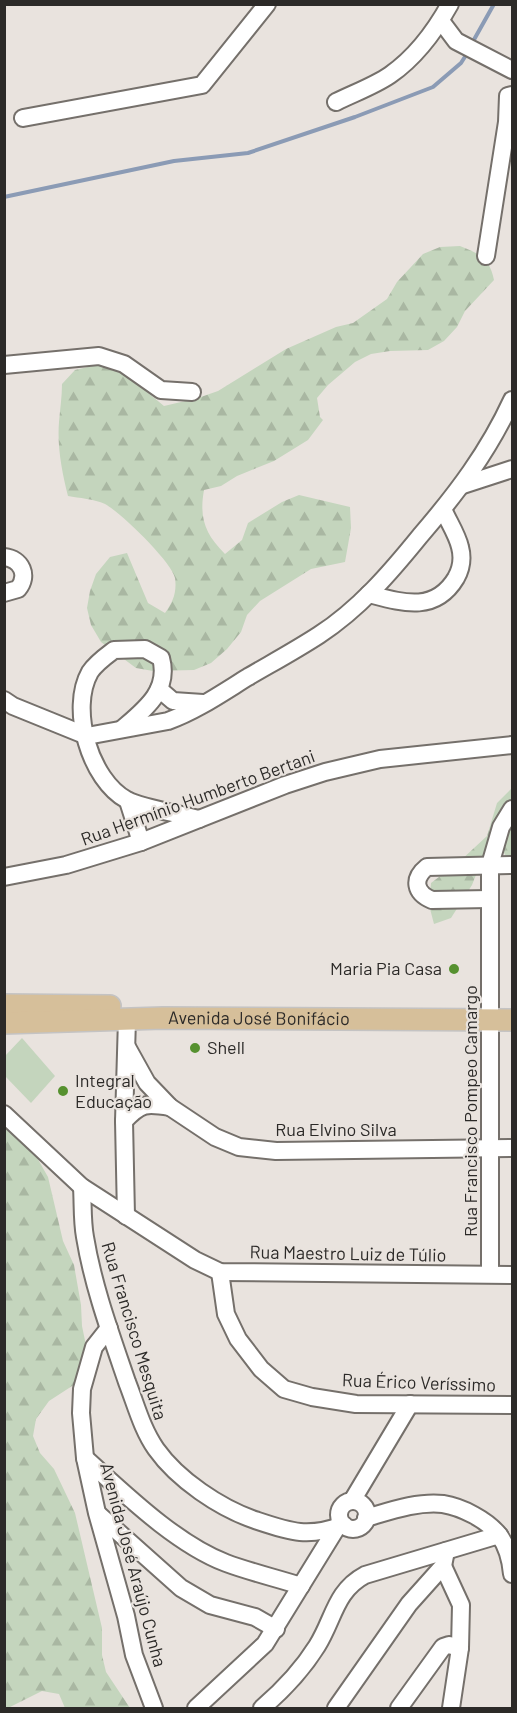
<svg xmlns="http://www.w3.org/2000/svg" width="517" height="1713" font-family="Barlow,sans-serif">
	<style>
		.grass { fill: #c4d5bd }
		.forest { fill: url(#forest-firs) }
		.lines { fill: none; stroke-linecap: round; stroke-linejoin: round }
		.stream { stroke: #8b9bb5; stroke-width: 4 }
		.minor-casing { stroke: #75706b; stroke-width: 20 }
		.major-casing { stroke: #c4c3c3; stroke-width: 24 }
		.minor { stroke: #fff; stroke-width: 16 }
		.major { stroke: #d6bf9a; stroke-width: 21 }
		.poi-dot { fill: #56912f; stroke: #e9e3de; stroke-width: 2 }
		.labels { text-anchor: middle; stroke-width: 4.5; stroke-linejoin: round; paint-order: stroke }
		.street-label { font-size: 18px; fill: #2c2a28; stroke: #e9e3de }
		.poi-label { font-size: 18px; fill: #2c2a28; stroke: #e9e3de; text-anchor: start }
	</style>
	<defs>
		<pattern id="forest-firs" width="22" height="20" patternUnits="userSpaceOnUse" patternTransform="scale(1.5)"><rect width="22" height="20" fill="#c4d5bd"/><path d="M5 1l3.5 6h-7zM16 11l3.5 6h-7z" fill="#a9b7a2"/></pattern>
	</defs>
	<rect width="100%" height="100%" fill="#e9e3de"/>
	<path class="grass" d="M 22,1038 L 55,1076 L 31,1103 L 5,1076 L 5,1056 Z"/>
	<g class="forest">
		<path d="M 460,246 C 480,254 490,259 494,280 L 465,311 L 457,327 L 444,341 L 428,350 L 390,351 L 371,354 L 355,362 L 328,385 L 317,398 L 320,417 L 323,420 L 308,440 L 274,461 L 237,476 L 221,486 L 204,490 C 199,518 205,534 225,554 L 242,540 L 248,523 L 282,502 L 299,495 L 350,507 L 351,528 L 345,562 L 311,569 L 260,601 L 247,615 L 241,632 L 227,649 L 211,663 L 194,670 L 153,671 L 136,668 L 101,642 L 91,625 L 87,608 L 90,591 L 96,574 L 110,557 L 127,553 L 148,603 L 165,613 C 173,602 177,592 175,578 C 172,562 120,512 105,504 C 94,499 79,498 68,496 C 62,472 57,447 59,422 C 60,409 62,397 62,384 L 75,370 L 92,366 L 113,366 L 137,376 L 147,392 L 164,406 L 198,398 L 218,391 L 286,349 L 336,327 L 353,323 L 387,299 L 397,282 L 423,254 L 440,247 Z"/>
		<path d="M 512,788 L 512,882 L 509,862 L 501,847 L 485,852 L 472,885 L 451,918 L 434,924 L 429,905 L 431,883 L 460,861 L 487,836 L 497,803 Z"/>
		<path d="M 4,1114 L 27,1140 L 48,1177 L 63,1241 L 74,1265 L 81,1305 L 82,1326 L 89,1360 L 86,1377 L 49,1401 L 36,1419 L 33,1436 L 40,1453 L 54,1469 L 75,1513 L 102,1628 L 102,1655 L 106,1672 L 130,1708 L 65,1708 L 59,1694 L 42,1691 L 8,1708 L 5,1708 Z"/>
	</g>
	<g class="lines">
		<g class="stream">
			<path d="M 471,45 L 494,4"/>
			<path d="M 4,197 L 174,161 L 248,153 L 355,117 L 433,87 L 461,63 L 468,52"/>
		</g>
		<defs>
			<g id="minor">
				<path d="M 441,21 L 456,41 L 512,70"/>
				<path d="M 336,102 C 354,93 374,86 390,75 C 416,57 435,31 450,4"/>
				<path d="M 23,118 L 202,85 L 267,4"/>
				<path d="M 486,256 L 507,122 L 508,96 L 512,95"/>
				<path d="M 4,365 L 99,356 L 124,364 L 161,390 L 192,392"/>
				<path d="M 463,485 L 512,469"/>
				<path d="M 4,557 C 22,559 29,576 18,589 L 4,593"/>
				<path d="M 369,594 C 403,603 435,613 456,578 C 461,569 463,558 460,547 C 457,534 448,521 443,509"/>
				<path d="M 159,689 L 173,701 L 203,703"/>
				<path d="M 4,700 L 13,706 L 87,736 L 168,721 C 196,711 222,693 248,677 C 272,663 296,650 319,635 C 359,609 390,573 420,536 C 457,493 488,452 512,400"/>
				<path d="M 122,729 C 144,710 170,691 161,658 L 145,649 L 114,650 C 106,656 96,663 90,672 C 69,709 90,780 127,800 C 141,808 181,814 199,819"/>
				<path d="M 128,801 L 141,842"/>
				<path d="M 4,877 L 66,865 L 141,842 L 285,785 L 325,772 L 380,759 L 512,745"/>
				<path d="M 489,899 L 432,900 C 415,893 412,879 427,867 L 512,865"/>
				<path d="M 127,1047 L 147,1083 L 170,1107 L 215,1137 L 239,1147 L 276,1151 L 512,1148"/>
				<path d="M 4,1114 L 82,1187 L 195,1260 L 220,1272 L 512,1275"/>
				<path d="M 124,1121 C 141,1103 146,1103 170,1107"/>
				<path d="M 82,1187 C 83,1203 82,1221 85,1237 C 93,1286 111,1335 127,1382 C 136,1405 142,1429 156,1449 C 178,1480 220,1508 255,1520 C 291,1532 307,1538 344,1525"/>
				<path d="M 126,1216 L 124,1121 L 127,1019"/>
				<path d="M 220,1272 L 226,1314 L 238,1339 L 261,1369 L 284,1389 L 312,1397 L 356,1404 L 512,1405"/>
				<path d="M 490,1274 L 490,865 L 501,827 L 512,809"/>
				<path d="M 109,1328 L 94,1347 L 82,1389 L 81,1413 L 85,1458 L 97,1513 L 126,1616 L 134,1655 L 154,1708"/>
				<path d="M 85,1458 C 125,1494 176,1544 226,1563 C 250,1572 276,1578 301,1586"/>
				<path d="M 352,1501 L 410,1404"/>
				<circle cx="353" cy="1515" r="14"/>
				<path d="M 98,1514 L 181,1588 L 210,1605 L 255,1617 L 276,1629"/>
				<path d="M 366,1518 C 390,1511 418,1501 443,1504 C 462,1507 487,1520 499,1535 C 507,1546 511,1562 512,1574"/>
				<path d="M 443,1566 L 461,1605 L 460,1648 L 451,1708"/>
				<path d="M 196,1708 L 265,1644 L 339,1524"/>
				<path d="M 262,1708 C 283,1690 302,1670 317,1646 C 334,1619 335,1591 365,1575 L 499,1535"/>
				<path d="M 336,1708 L 409,1604 L 443,1566 L 446,1551"/>
				<path d="M 399,1708 L 443,1647 L 449,1645 L 460,1648"/>
			</g>
			<g id="major">
				<path d="M 4,1005 L 110,1006"/>
				<path id="s1" d="M 4,1023 L 163,1018 L 512,1020"/>
			</g>
		</defs>
		<use href="#minor" class="minor-casing"/>
		<use href="#major" class="major-casing"/>
		<use href="#minor" class="minor"/>
		<use href="#major" class="major"/>
	</g>
	<g class="poi-dot">
		<circle cx="454" cy="969" r="6"/>
		<circle cx="195" cy="1048" r="6"/>
		<circle cx="63" cy="1091" r="6"/>
	</g>
	<g class="labels">
		<g class="street-label">
			<text transform="translate(198 798) rotate(-20)" y="6">Rua Hermínio Humberto Bertani</text>
			<text dy="6" stroke="none"><textPath href="#s1" startOffset="255">Avenida José Bonifácio</textPath></text>
			<text transform="translate(471 1111) rotate(-90)" y="6">Rua Francisco Pompeo Camargo</text>
			<text x="336" y="1136">Rua Elvino Silva</text>
			<text transform="translate(348 1254) rotate(1)" y="6">Rua Maestro Luiz de Túlio</text>
			<text transform="translate(134 1331) rotate(73)" y="6">Rua Francisco Mesquita</text>
			<text transform="translate(419 1383) rotate(2)" y="6">Rua Érico Veríssimo</text>
			<text transform="translate(133 1565) rotate(75)" y="6">Avenida José Araújo Cunha</text>
		</g>
		<g class="poi-label">
			<text x="442" y="975" text-anchor="end">Maria Pia Casa</text>
			<text x="207" y="1054">Shell</text>
			<text x="75" y="1087">Integral<tspan x="75" dy="21">Educação</tspan></text>
		</g>
	</g>
	<rect width="517" height="1713" fill="none" stroke="#2c2a28" stroke-width="12"/>
</svg>
